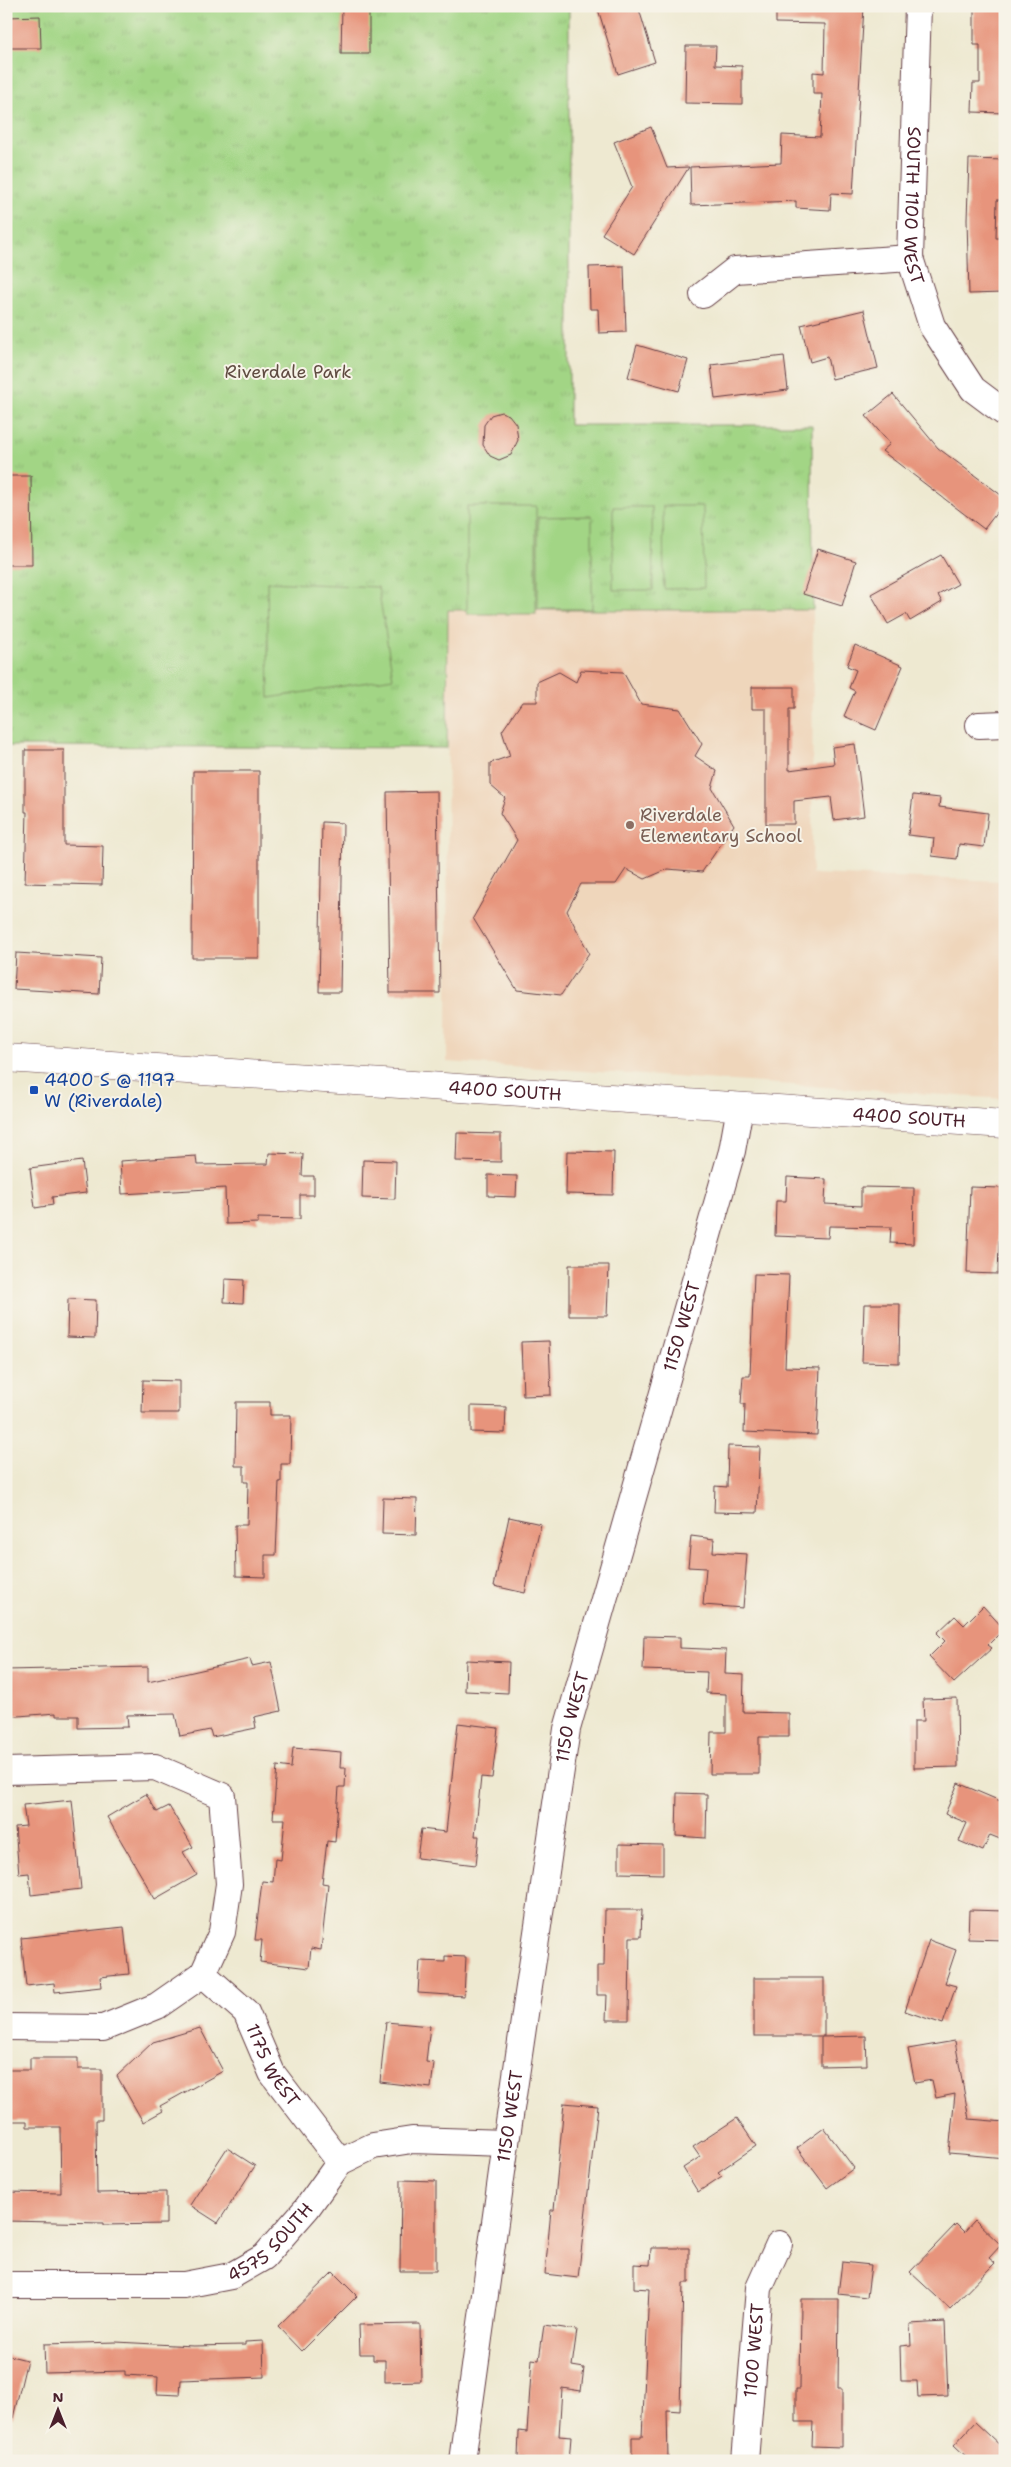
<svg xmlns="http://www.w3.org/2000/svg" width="1011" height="2467" font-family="'Shantell Sans',sans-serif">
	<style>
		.built { fill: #efd6bb }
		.park { fill: url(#park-tufts); stroke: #767a58 }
		.garden { fill: #a2d585; stroke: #767a58 }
		.building { fill: #e7947c }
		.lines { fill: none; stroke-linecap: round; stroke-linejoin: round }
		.minor-casing { stroke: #633d44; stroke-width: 28 }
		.tertiary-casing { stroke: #633d44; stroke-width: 29 }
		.minor { stroke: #fff; stroke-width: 26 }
		.tertiary { stroke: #fff; stroke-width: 28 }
		.education-dot { fill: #8d6e63; stroke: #f7f3e8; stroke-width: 2 }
		.transit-dot { fill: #1a4fb4; stroke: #f7f3e8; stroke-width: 2 }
		.labels { text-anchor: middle; stroke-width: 4; stroke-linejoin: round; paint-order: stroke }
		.street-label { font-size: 18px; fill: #4a1f2b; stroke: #f7f3e8 }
		.park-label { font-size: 18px; fill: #604c42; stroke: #f7f3e8 }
		.education-label { font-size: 18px; fill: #785e54; stroke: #f7f3e8; text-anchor: start }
		.transit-label { font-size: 18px; fill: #164399; stroke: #f7f3e8; text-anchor: start }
	</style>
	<defs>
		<pattern id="park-tufts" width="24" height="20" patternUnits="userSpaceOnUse" patternTransform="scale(1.25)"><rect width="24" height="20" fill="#a2d585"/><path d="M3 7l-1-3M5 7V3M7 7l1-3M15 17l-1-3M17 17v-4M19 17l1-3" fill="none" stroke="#8db673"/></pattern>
	</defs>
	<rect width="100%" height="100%" fill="#f7f3e8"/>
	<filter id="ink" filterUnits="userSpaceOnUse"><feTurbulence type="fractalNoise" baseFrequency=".02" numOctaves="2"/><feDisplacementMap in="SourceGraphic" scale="10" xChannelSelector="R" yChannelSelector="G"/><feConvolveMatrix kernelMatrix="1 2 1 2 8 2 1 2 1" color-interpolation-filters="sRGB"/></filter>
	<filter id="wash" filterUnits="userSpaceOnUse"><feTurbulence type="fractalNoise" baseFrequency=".0096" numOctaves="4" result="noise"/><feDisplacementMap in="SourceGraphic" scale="20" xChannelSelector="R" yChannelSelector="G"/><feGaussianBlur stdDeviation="1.12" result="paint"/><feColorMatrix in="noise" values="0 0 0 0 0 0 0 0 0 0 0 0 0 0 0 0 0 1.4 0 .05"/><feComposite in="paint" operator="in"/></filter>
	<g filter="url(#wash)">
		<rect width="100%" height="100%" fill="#eee9d1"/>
		<path class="built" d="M 448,610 L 813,610 L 812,874 L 1005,881 L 1005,1099 L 447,1062 Z"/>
		<path class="park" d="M 6,6 L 569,6 L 569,425 L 812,425 L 813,610 L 448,610 L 447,748 L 6,746 Z"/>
		<g class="garden">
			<rect x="467" y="506" width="69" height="108"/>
			<path d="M 663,506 L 703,506 L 704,588 L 664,589 Z"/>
			<path d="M 652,507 L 653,590 L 613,590 L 613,507 Z"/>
			<path d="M 592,516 L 592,609 L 538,609 L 538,517 Z"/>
			<path d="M 267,582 L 378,587 L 393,678 L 269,698 Z"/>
		</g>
		<g id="blocks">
			<g class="building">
				<path d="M 342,6 L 369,6 L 369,54 L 341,54 Z"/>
				<path d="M 597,6 L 638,6 L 655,62 L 618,74 Z"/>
				<path d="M 776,6 L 864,6 L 853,194 L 831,193 L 830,210 L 796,208 L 796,201 L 691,205 L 690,167 L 781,163 L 782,135 L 820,137 L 822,94 L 813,94 L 813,72 L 824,73 L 825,24 L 776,23 Z"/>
				<path d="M 974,6 L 1005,6 L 1005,113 L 972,112 L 973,83 L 980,83 L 980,45 L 974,45 Z"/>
				<path d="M 40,16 L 41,48 L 8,48 L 7,17 Z"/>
				<path d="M 686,46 L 716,46 L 715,65 L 742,66 L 742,104 L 685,103 Z"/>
				<path d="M 651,127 L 667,168 L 689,167 L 634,254 L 602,234 L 632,187 L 614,142 Z"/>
				<path d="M 969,159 L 1005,160 L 1005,200 L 997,200 L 996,238 L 1005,238 L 1005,263 L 1002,263 L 1003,293 L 969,294 L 967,220 Z"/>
				<path d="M 624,266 L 626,332 L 599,333 L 598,309 L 590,309 L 589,267 Z"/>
				<path d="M 864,310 L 878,368 L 832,379 L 827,357 L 810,362 L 801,325 Z"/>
				<path d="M 637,345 L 688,360 L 679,391 L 628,377 Z"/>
				<path d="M 784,356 L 788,390 L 715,399 L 711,365 Z"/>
				<path d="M 893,394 L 938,448 L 1005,498 L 1005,502 L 984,529 L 882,451 L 890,444 L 866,416 Z"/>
				<path d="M 501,412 L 509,415 L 516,424 L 518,440 L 511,455 L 499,460 L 490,456 L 483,445 L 484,425 L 491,415 Z"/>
				<path d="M 6,476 L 31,476 L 32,565 L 6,565 Z"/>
				<path d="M 818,549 L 856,561 L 842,606 L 803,594 Z"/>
				<path d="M 941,555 L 958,584 L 938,595 L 942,602 L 910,621 L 906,614 L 888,624 L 871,594 Z"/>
				<path d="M 855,645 L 903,666 L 876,730 L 844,716 L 855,691 L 849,688 L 856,670 L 847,666 Z"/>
				<path d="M 581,670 L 623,672 L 641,704 L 680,709 L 702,744 L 695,756 L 717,771 L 712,788 L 734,825 L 702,872 L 668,869 L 645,879 L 626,869 L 616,884 L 581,884 L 567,911 L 589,953 L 561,995 L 517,990 L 473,918 L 517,840 L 500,813 L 505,798 L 490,785 L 490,763 L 510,756 L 502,731 L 522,702 L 537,702 L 537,682 L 559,672 L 576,682 Z"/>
				<path d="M 752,687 L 794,687 L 794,709 L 789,709 L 789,770 L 834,764 L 832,747 L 855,744 L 864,816 L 834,820 L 831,797 L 794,801 L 794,824 L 766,824 L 766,709 L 752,709 Z"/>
				<path d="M 25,750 L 64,750 L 64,845 L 103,846 L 102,885 L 25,883 L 27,812 L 25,812 Z"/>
				<path d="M 193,771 L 259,771 L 259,958 L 192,958 Z"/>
				<path d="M 437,791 L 440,993 L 390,993 L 387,792 Z"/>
				<path d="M 913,795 L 940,798 L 939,807 L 988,813 L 984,847 L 959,844 L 957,859 L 932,856 L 934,838 L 908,835 Z"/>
				<path d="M 322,822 L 343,823 L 340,992 L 319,992 Z"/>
				<path d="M 16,953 L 101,958 L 99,994 L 14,989 Z"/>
				<path d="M 457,1133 L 501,1134 L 501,1162 L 456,1161 Z"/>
				<path d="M 567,1151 L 614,1152 L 613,1195 L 566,1194 Z"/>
				<path d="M 269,1153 L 303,1154 L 302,1176 L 314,1176 L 314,1195 L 300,1195 L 300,1219 L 258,1218 L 258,1223 L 226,1224 L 225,1188 L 122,1194 L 120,1161 L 196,1156 L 197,1165 L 268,1164 Z"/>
				<path d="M 363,1160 L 396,1161 L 395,1199 L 362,1198 Z"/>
				<path d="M 82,1161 L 86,1193 L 52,1197 L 53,1205 L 35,1208 L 30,1168 Z"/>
				<path d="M 488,1175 L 517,1176 L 516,1197 L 488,1196 Z"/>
				<path d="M 787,1177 L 826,1179 L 825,1204 L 861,1206 L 861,1187 L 914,1188 L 913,1244 L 890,1243 L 891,1227 L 829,1226 L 828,1238 L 775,1236 L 776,1201 L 786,1201 Z"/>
				<path d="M 970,1187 L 1001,1188 L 998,1274 L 967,1273 Z"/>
				<path d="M 569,1265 L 609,1265 L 607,1316 L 569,1316 Z"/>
				<path d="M 754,1274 L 789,1275 L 785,1367 L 820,1368 L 817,1435 L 744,1432 L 745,1404 L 741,1404 L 743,1376 L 750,1376 Z"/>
				<path d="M 225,1279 L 244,1280 L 243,1303 L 224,1302 Z"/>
				<path d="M 68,1299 L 96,1300 L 95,1338 L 67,1337 Z"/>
				<path d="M 864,1304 L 900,1304 L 899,1363 L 862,1362 Z"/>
				<path d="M 549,1341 L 551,1395 L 523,1396 L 521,1342 Z"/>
				<path d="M 143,1380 L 179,1381 L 179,1413 L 142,1413 Z"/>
				<path d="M 236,1402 L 270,1402 L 270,1415 L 291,1415 L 290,1464 L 281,1464 L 281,1482 L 279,1482 L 276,1555 L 265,1555 L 265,1577 L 236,1576 L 235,1525 L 247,1525 L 248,1482 L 244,1482 L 244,1466 L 235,1466 Z"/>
				<path d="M 471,1406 L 506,1407 L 505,1433 L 471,1432 Z"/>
				<path d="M 728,1446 L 760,1447 L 757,1513 L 714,1512 L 715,1486 L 727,1487 Z"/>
				<path d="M 383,1498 L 417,1499 L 416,1535 L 382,1534 Z"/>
				<path d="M 509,1517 L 541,1524 L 525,1593 L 494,1586 Z"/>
				<path d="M 691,1536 L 714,1539 L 713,1552 L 747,1554 L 743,1608 L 703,1605 L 706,1568 L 688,1567 Z"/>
				<path d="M 983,1606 L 1004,1629 L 988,1645 L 992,1648 L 954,1683 L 929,1657 L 945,1641 L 937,1633 L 955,1616 L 964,1625 Z"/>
				<path d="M 644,1636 L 680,1637 L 680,1648 L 726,1650 L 725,1674 L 744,1675 L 743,1712 L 789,1713 L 789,1737 L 759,1737 L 759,1774 L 710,1774 L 711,1732 L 726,1732 L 726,1694 L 706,1693 L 707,1672 L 643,1670 Z"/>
				<path d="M 250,1659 L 252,1666 L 271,1662 L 281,1711 L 254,1717 L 256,1728 L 212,1737 L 210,1730 L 180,1736 L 175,1714 L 127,1715 L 128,1727 L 78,1728 L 78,1716 L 56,1716 L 56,1713 L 6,1717 L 6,1670 L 148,1667 L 148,1682 Z"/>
				<path d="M 466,1660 L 509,1662 L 508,1693 L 465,1691 Z"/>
				<path d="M 957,1698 L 958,1767 L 914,1768 L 914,1721 L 924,1721 L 923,1699 Z"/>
				<path d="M 458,1723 L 498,1728 L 492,1778 L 481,1777 L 475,1836 L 479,1836 L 476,1865 L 417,1858 L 421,1829 L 446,1832 Z"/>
				<path d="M 293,1748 L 341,1752 L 340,1768 L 346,1768 L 345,1787 L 339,1787 L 335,1842 L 327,1841 L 322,1883 L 328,1884 L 321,1950 L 311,1948 L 309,1968 L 260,1962 L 262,1940 L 255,1940 L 262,1881 L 273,1882 L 275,1859 L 281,1860 L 285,1819 L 273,1819 L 277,1766 L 291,1768 Z"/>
				<path d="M 958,1783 L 1005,1803 L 1005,1841 L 990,1835 L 983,1851 L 959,1841 L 967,1823 L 945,1814 Z"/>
				<path d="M 677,1793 L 707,1794 L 706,1838 L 676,1836 Z"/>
				<path d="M 146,1794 L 157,1812 L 169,1806 L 193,1847 L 183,1852 L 197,1875 L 155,1899 L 107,1817 Z"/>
				<path d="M 72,1800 L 81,1889 L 31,1895 L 29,1873 L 19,1874 L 15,1827 L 26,1826 L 23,1805 Z"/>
				<path d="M 619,1844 L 663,1845 L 663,1874 L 619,1873 Z"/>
				<path d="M 605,1910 L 642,1910 L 641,1937 L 630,1937 L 629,2020 L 606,2020 L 607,1995 L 597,1995 L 597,1966 L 604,1966 Z"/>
				<path d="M 969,1910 L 1005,1911 L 1005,1940 L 968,1939 Z"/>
				<path d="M 124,1927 L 129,1974 L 100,1977 L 101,1987 L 55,1992 L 54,1983 L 26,1986 L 21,1938 Z"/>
				<path d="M 929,1940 L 956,1950 L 945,1983 L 956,1986 L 943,2024 L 905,2011 Z"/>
				<path d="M 445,1956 L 466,1957 L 464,1996 L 418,1993 L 420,1961 L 445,1962 Z"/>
				<rect x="754" y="1978" width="70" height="58"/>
				<path d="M 386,2022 L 430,2026 L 426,2062 L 434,2063 L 431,2088 L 380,2082 Z"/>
				<path d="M 200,2028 L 223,2071 L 160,2106 L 163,2111 L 143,2122 L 117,2076 L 153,2042 Z"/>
				<path d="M 866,2036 L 867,2065 L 821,2066 L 821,2037 Z"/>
				<path d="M 955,2041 L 969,2119 L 1005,2122 L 1005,2158 L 949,2153 L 955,2094 L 936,2098 L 932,2080 L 915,2083 L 908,2049 Z"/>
				<path d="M 30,2058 L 78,2058 L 78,2069 L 102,2069 L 102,2120 L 96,2120 L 97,2193 L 166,2192 L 166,2224 L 103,2225 L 103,2223 L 6,2221 L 6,2192 L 61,2193 L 60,2127 L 27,2127 L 27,2121 L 7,2121 L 7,2070 L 30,2070 Z"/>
				<path d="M 564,2103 L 598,2106 L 578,2278 L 545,2274 L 551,2210 L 554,2210 Z"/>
				<path d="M 737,2118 L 756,2146 L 718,2172 L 722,2176 L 698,2192 L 683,2168 L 700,2157 L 693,2147 Z"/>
				<path d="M 824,2128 L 854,2168 L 827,2188 L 797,2148 Z"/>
				<path d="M 227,2148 L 255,2166 L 218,2223 L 190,2205 Z"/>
				<path d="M 401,2180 L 436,2181 L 436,2271 L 400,2271 Z"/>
				<path d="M 975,2220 L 1001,2245 L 989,2258 L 995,2263 L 950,2309 L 910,2272 L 956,2224 L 964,2232 Z"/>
				<path d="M 651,2248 L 689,2248 L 689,2283 L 683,2283 L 680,2411 L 667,2410 L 668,2461 L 632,2461 L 632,2437 L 642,2437 L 649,2289 L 634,2288 L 634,2264 L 650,2265 Z"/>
				<path d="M 842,2262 L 871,2265 L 867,2297 L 838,2294 Z"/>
				<path d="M 333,2272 L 357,2296 L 302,2351 L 278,2326 Z"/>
				<path d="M 801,2299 L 839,2299 L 838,2389 L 842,2389 L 842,2447 L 812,2446 L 813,2422 L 796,2422 L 796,2389 L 800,2389 Z"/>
				<path d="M 945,2322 L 948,2396 L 918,2397 L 917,2381 L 901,2381 L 900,2346 L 911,2345 L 910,2324 Z"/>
				<path d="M 420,2324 L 421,2381 L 385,2382 L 385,2360 L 373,2360 L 373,2354 L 360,2354 L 359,2325 Z"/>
				<path d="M 544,2325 L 577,2330 L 572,2366 L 584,2368 L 581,2391 L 562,2388 L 559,2436 L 571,2437 L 569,2461 L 524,2461 L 525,2458 L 518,2458 L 519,2431 L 527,2432 L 532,2359 L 539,2360 Z"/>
				<path d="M 263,2341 L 264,2377 L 181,2380 L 180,2395 L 157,2394 L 158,2377 L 125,2375 L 125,2371 L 45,2373 L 44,2344 L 116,2342 L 193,2346 L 245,2345 L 245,2342 Z"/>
				<path d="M 6,2355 L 27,2360 L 13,2418 L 6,2417 Z"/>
				<path d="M 975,2422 L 1005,2450 L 1005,2461 L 971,2461 L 954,2445 Z"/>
			</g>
		</g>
	</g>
	<g filter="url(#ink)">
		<use href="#blocks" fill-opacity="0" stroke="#633d44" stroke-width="1"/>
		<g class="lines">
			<defs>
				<g id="minor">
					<path id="s1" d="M 918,6 L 910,258 L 932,326 L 973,389 L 1005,413"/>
					<path d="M 703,295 L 735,270 L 910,258"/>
					<path d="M 979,725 L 1005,724"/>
					<path id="s2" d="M 6,1771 L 155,1767 L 222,1796 L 229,1884 L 222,1932 L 203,1974 L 246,2012 L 272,2073 L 340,2162"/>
					<path d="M 6,2027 L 103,2028 L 157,2006 L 203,1974"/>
					<path id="s3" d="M 6,2285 L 184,2285 L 231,2276 L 264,2257 L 307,2208 L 340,2162 L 373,2146 L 412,2140 L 506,2143"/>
					<path id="s4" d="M 462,2461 L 506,2143 L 567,1729 L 732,1151 L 740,1107"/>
					<path id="s5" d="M 745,2461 L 759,2288 L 779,2244"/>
				</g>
				<g id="tertiary">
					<path id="s6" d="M 6,1058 L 1005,1124"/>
				</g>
			</defs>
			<use href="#minor" class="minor-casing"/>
			<use href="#tertiary" class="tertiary-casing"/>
			<use href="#minor" class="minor"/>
			<use href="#tertiary" class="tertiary"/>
		</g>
	</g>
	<circle class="education-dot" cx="630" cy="825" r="5"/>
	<rect class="transit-dot" x="29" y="1085" width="10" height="10" rx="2.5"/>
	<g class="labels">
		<g class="street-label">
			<text dy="6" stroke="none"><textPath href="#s1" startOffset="200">SOUTH 1100 WEST</textPath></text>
			<text dy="6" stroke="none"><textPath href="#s6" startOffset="500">4400 SOUTH</textPath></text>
			<text dy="6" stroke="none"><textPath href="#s6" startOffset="905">4400 SOUTH</textPath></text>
			<text dy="6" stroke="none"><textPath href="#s4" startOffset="1158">1150 WEST</textPath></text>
			<text dy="6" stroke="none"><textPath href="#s4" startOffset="752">1150 WEST</textPath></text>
			<text dy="6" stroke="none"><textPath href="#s2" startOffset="522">1175 WEST</textPath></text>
			<text dy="6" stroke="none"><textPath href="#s4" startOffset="348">1150 WEST</textPath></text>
			<text dy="6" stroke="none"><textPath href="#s3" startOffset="278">4575 SOUTH</textPath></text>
			<text dy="6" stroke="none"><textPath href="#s5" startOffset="111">1100 WEST</textPath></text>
		</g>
		<g class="park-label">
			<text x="288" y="378">Riverdale Park</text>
		</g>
		<g class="education-label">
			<text x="640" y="821">Riverdale<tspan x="640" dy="21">Elementary School</tspan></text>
		</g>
		<g class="transit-label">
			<text x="44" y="1086">4400 S @ 1197<tspan x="44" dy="21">W (Riverdale)</tspan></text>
		</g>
	</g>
	<rect width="1011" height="2467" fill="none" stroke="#f7f3e8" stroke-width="25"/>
	<g transform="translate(58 2410)" stroke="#f7f3e8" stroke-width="4" paint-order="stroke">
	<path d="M0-4L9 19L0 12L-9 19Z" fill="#4a1f2b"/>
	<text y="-8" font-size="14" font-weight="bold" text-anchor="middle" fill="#4a1f2b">N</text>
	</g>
</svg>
